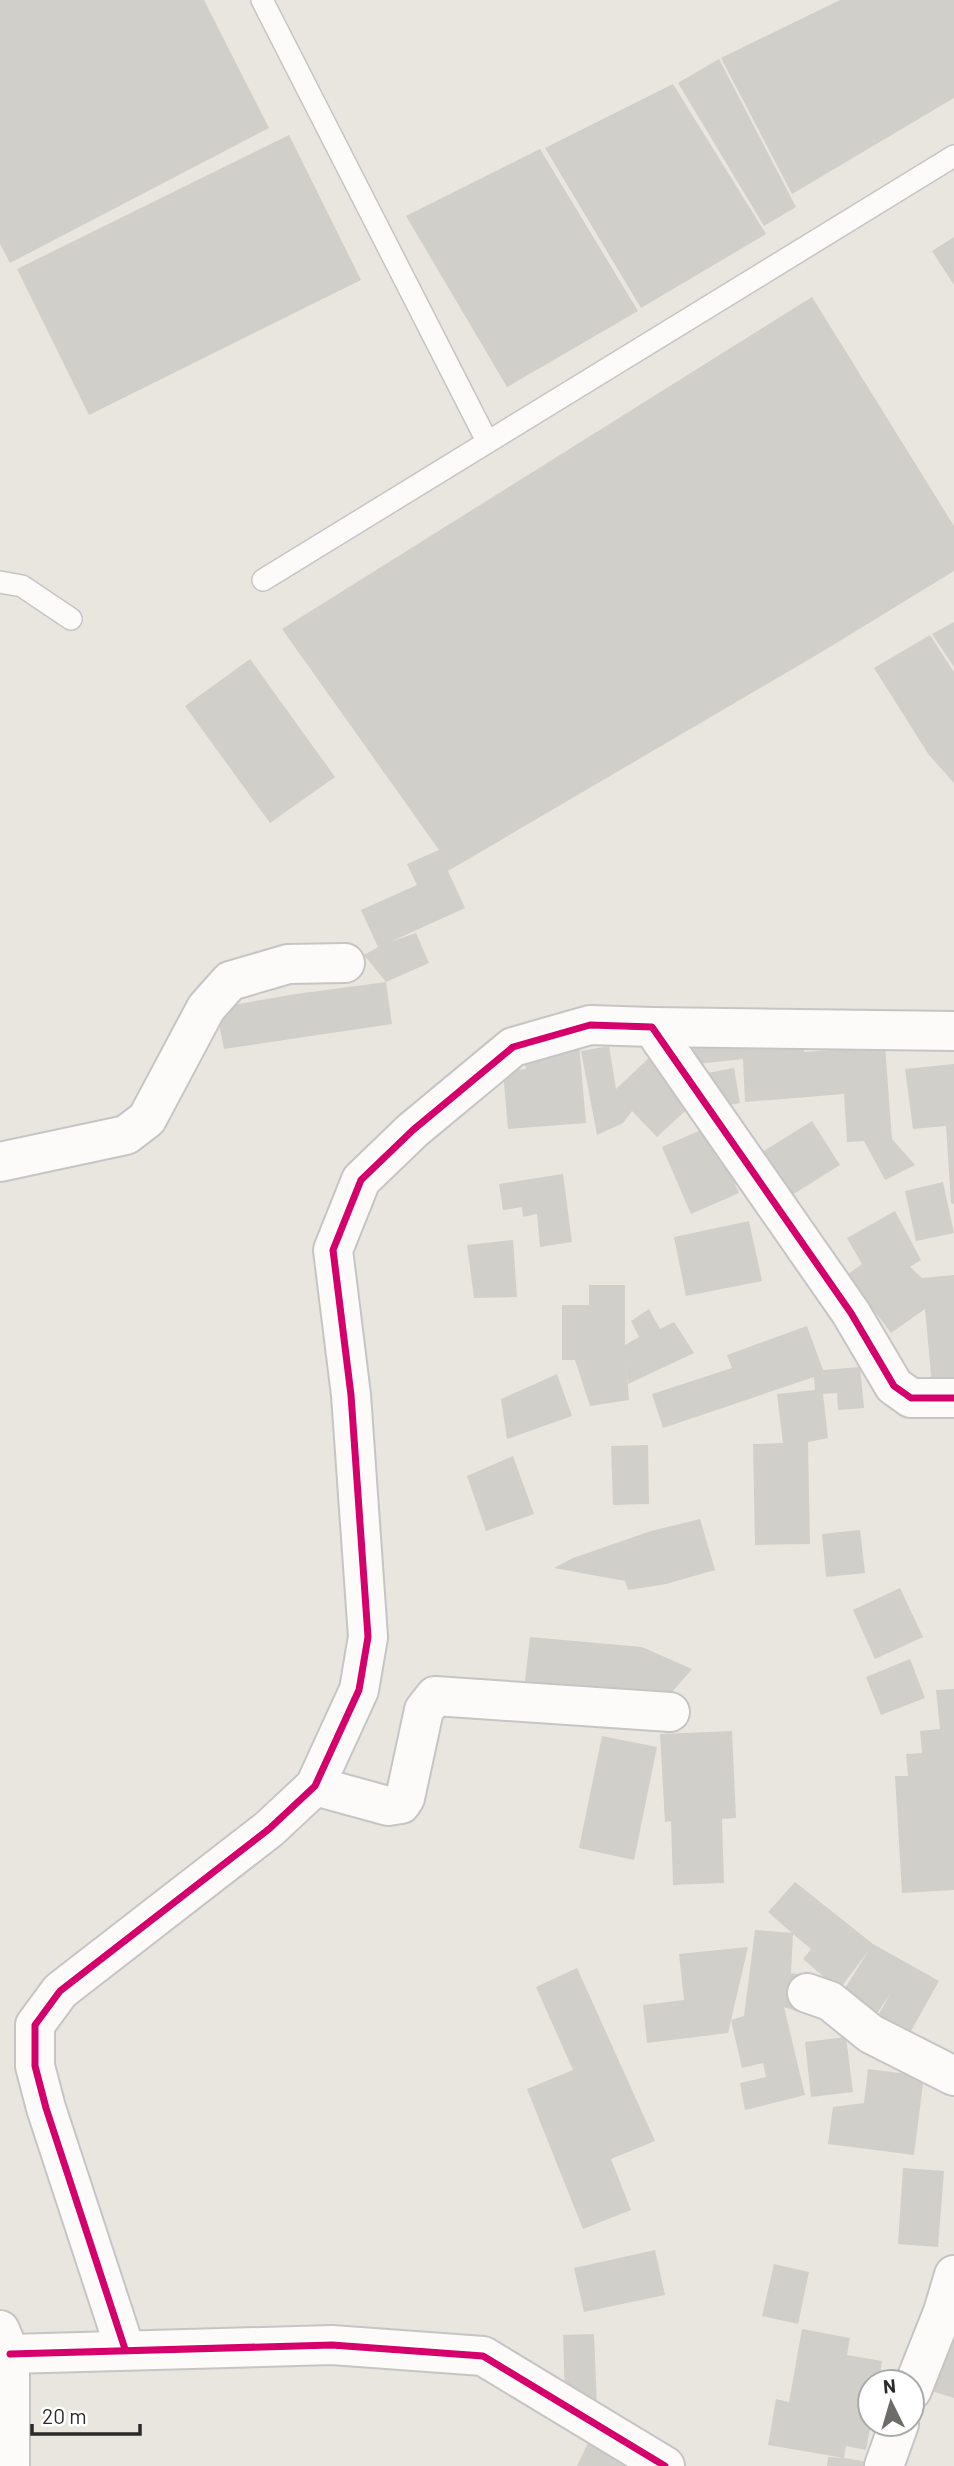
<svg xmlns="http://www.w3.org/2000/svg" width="954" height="2466" font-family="Barlow,sans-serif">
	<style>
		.building { fill: #d1cfca }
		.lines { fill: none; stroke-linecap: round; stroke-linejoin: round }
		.lane-casing { stroke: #c6c5c5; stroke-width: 24 }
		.street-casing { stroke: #c6c5c5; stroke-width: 42 }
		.lane { stroke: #fcfbfa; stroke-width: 21 }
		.street { stroke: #fcfbfa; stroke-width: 38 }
		.cycleway-casing { stroke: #fff; stroke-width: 11 }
		.cycleway { stroke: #d6006c; stroke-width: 7 }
	</style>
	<rect width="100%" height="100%" fill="#e9e6df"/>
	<g class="building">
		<path d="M 0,0 L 204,0 L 269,128 L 10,263 L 0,244 Z"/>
		<path d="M 840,0 L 954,0 L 954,98 L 792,194 L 721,58 Z"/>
		<path d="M 719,59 L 796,207 L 764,226 L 678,83 Z"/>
		<path d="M 673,84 L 766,234 L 641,308 L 545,148 Z"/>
		<path d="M 289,135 L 361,280 L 89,415 L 17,269 Z"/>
		<path d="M 540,149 L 638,311 L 507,387 L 406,216 Z"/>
		<path d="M 954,237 L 954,285 L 932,251 Z"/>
		<path d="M 812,297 L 954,526 L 954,571 L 825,650 L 448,871 L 465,908 L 390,942 L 416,933 L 429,963 L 386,982 L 364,955 L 378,947 L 361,910 L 417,885 L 407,864 L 439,850 L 282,629 Z"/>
		<path d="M 954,622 L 954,667 L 932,634 Z"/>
		<path d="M 930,635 L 954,672 L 954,783 L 929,755 L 874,668 Z"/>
		<path d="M 250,659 L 335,777 L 270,823 L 185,706 Z"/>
		<path d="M 386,982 L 392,1024 L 224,1049 L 216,1008 L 296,994 Z"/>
		<path d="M 674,1031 L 803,1034 L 804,1052 L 885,1046 L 892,1139 L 915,1165 L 885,1180 L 864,1141 L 847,1142 L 844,1094 L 745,1102 L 743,1059 L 698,1064 Z"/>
		<path d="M 579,1043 L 586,1123 L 508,1129 L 503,1071 L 526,1069 L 524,1048 Z"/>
		<path d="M 609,1046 L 616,1089 L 651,1056 L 696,1101 L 657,1137 L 632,1111 L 623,1123 L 597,1135 L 581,1051 Z"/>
		<path d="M 954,1064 L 954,1204 L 951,1203 L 946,1126 L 913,1129 L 905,1069 Z"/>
		<path d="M 734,1068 L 740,1103 L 714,1108 L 707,1073 Z"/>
		<path d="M 812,1121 L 840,1165 L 784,1200 L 756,1156 Z"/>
		<path d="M 710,1126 L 739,1193 L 691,1214 L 662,1147 Z"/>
		<path d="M 563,1174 L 572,1242 L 540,1247 L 537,1214 L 523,1217 L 522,1207 L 503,1210 L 499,1184 Z"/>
		<path d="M 943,1182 L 954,1233 L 916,1241 L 905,1191 Z"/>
		<path d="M 895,1211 L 921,1260 L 910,1267 L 922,1278 L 954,1275 L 954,1383 L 932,1385 L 925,1309 L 891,1333 L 847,1275 L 862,1264 L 847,1238 Z"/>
		<path d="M 749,1221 L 762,1281 L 686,1296 L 674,1237 Z"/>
		<path d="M 513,1240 L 517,1297 L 474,1298 L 467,1245 Z"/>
		<path d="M 589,1285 L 625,1285 L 625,1345 L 639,1337 L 631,1321 L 649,1309 L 660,1329 L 674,1322 L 694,1353 L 628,1384 L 625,1348 L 629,1400 L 590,1406 L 575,1360 L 562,1360 L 562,1305 L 589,1305 Z"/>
		<path d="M 807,1326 L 823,1370 L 860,1367 L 864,1408 L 838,1410 L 837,1393 L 823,1394 L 828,1438 L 808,1442 L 810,1544 L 755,1545 L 753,1444 L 783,1443 L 777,1394 L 815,1390 L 814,1377 L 663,1428 L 652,1394 L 732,1368 L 727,1355 Z"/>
		<path d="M 557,1374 L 572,1416 L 507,1439 L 501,1399 Z"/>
		<path d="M 648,1445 L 649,1504 L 613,1505 L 611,1446 Z"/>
		<path d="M 513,1456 L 534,1514 L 486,1531 L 467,1476 Z"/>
		<path d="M 700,1519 L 715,1570 L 666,1584 L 628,1590 L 625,1581 L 554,1568 L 573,1558 L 651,1531 Z"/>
		<path d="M 860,1530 L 865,1573 L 826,1577 L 822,1534 Z"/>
		<path d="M 900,1588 L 923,1637 L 875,1659 L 853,1610 Z"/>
		<path d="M 530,1637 L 642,1647 L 692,1669 L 660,1706 L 524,1690 Z"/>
		<path d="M 910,1659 L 925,1698 L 881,1715 L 866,1677 Z"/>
		<path d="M 954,1689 L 954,1890 L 902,1893 L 895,1776 L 908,1776 L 906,1754 L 922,1753 L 920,1731 L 940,1729 L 936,1690 Z"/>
		<path d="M 732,1731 L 736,1818 L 722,1819 L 724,1883 L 673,1885 L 671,1821 L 665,1822 L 660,1734 Z"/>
		<path d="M 602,1736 L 657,1747 L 634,1860 L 579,1848 Z"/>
		<path d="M 795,1882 L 873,1944 L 939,1981 L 906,2040 L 874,2023 L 890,1994 L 876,2015 L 842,1993 L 869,1950 L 839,1990 L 803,1959 L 811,1949 L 793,1934 L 791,1973 L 802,1975 L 798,2012 L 784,2007 L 805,2095 L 745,2110 L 740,2083 L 766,2077 L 763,2063 L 742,2068 L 731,2020 L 728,2033 L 647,2043 L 643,2005 L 684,2000 L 679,1954 L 748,1947 L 731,2020 L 744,2016 L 755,1930 L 792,1933 L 768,1912 Z"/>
		<path d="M 577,1968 L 655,2141 L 611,2159 L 631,2210 L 583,2229 L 527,2089 L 573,2070 L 536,1987 Z"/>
		<path d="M 846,2037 L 853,2092 L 811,2097 L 805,2042 Z"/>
		<path d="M 868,2069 L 924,2076 L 914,2155 L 828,2144 L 833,2107 L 864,2103 Z"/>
		<path d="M 903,2168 L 944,2171 L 938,2247 L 898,2244 Z"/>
		<path d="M 655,2250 L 665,2295 L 584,2312 L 574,2268 Z"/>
		<path d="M 774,2264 L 809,2272 L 798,2324 L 762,2316 Z"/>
		<path d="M 954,2300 L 954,2398 L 925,2389 Z"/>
		<path d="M 802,2329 L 850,2338 L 847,2355 L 882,2361 L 879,2382 L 870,2382 L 871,2424 L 866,2450 L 846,2446 L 844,2458 L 868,2462 L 868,2466 L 827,2466 L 828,2457 L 844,2458 L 768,2445 L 776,2399 L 789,2402 Z"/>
		<path d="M 594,2334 L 597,2407 L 565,2399 L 563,2335 Z"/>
		<path d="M 589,2441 L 639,2466 L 577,2466 Z"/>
	</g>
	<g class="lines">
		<defs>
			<g id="lane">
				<path d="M 262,0 L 487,441"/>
				<path d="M 263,580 L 954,156"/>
				<path d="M 0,582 L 22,586 L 71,619"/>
			</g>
			<g id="street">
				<path d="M 652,1027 L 954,1031"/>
				<path d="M 0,1162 L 126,1135 L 147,1119 L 206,1008 L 230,981 L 288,964 L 345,963"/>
				<path d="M 315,1786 L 388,1806 L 401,1804 L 405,1798 L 424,1710 L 435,1696 L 670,1712"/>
				<path d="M 807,1993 L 830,2001 L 871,2034 L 954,2076"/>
				<path d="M 0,2330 L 10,2354 L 10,2466"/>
				<path d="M 125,2349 L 46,2108 L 35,2066 L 35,2025 L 60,1991 L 269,1829 L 315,1786 L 359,1690 L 368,1637 L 351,1395 L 333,1250 L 361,1180 L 413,1130 L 513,1047 L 590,1025 L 652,1027 L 851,1313 L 894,1386 L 911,1398 L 954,1398"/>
				<path d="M 10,2354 L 332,2345 L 483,2356 L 665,2466"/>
				<path d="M 912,2390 L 943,2312 L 954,2275"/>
				<path d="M 884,2466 L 899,2424"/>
			</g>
		</defs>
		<use href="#lane" class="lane-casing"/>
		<use href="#street" class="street-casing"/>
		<use href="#lane" class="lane"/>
		<use href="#street" class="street"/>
		<defs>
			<g id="cycleway">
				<path d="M 125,2349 L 46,2108 L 35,2066 L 35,2025 L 60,1991 L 269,1829 L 315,1786 L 359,1690 L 368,1637 L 351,1395 L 333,1250 L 361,1180 L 413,1130 L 513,1047 L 590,1025 L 652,1027 L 851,1313 L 894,1386 L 911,1398 L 954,1398"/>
				<path d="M 10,2354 L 332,2345 L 483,2356 L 665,2466"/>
			</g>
		</defs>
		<use href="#cycleway" class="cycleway-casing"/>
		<use href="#cycleway" class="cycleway"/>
	</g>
	<g transform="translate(891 2403) rotate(355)"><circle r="33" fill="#ffffff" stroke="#aaaaaa" stroke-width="2"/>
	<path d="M0-5L12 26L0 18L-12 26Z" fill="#6d6c69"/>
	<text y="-10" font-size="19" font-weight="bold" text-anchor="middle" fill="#2a2a2a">N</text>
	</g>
	<path d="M32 2424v10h108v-10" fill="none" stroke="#2a2a2a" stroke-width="3.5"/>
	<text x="42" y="2424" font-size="21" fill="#2a2a2a" stroke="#ffffff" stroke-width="5" paint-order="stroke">20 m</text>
</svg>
